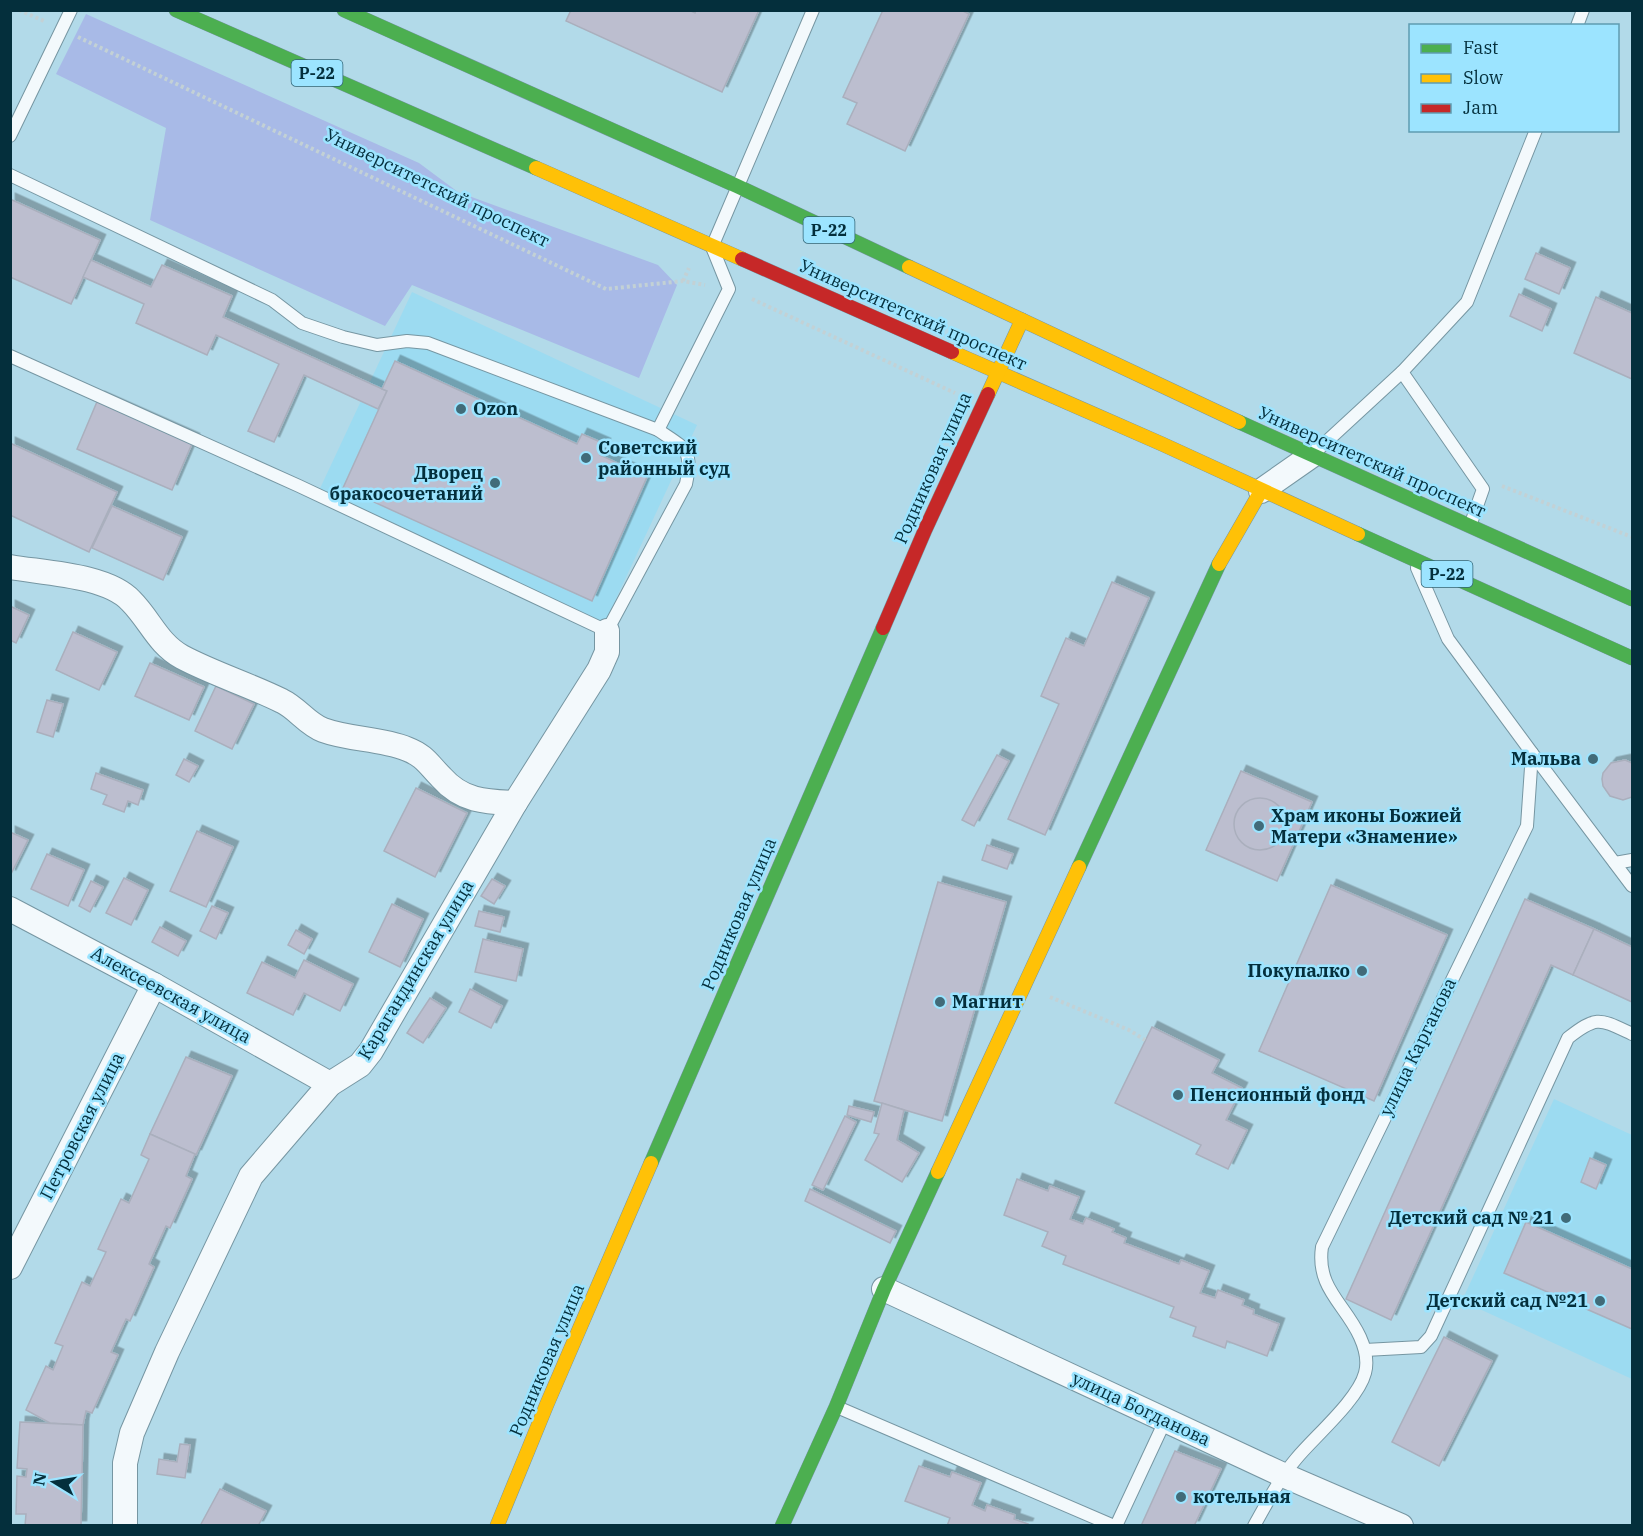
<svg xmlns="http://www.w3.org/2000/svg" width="1643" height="1536" font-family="'IBM Plex Serif',serif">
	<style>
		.built { fill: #9cdbf1 }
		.green { fill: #a8bae7 }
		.building { fill: #bcbecf; stroke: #aaafbd; stroke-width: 1.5; filter: url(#shadow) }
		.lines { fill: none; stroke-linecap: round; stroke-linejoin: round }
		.lane-casing { stroke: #7696a2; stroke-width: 14 }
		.street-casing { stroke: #7696a2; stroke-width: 26 }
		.fast-casing { stroke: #7696a2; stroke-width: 15 }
		.slow-casing { stroke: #7696a2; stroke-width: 15 }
		.jam-casing { stroke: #7696a2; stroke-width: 15 }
		.path { stroke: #c3d1d5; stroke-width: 4; stroke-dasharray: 3 3; stroke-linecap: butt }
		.lane { stroke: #f3f9fc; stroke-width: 12 }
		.street { stroke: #f3f9fc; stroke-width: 24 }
		.fast { stroke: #4caf50; stroke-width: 14 }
		.slow { stroke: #ffc107; stroke-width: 14 }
		.jam { stroke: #c62828; stroke-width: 14 }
		.poi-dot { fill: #416b79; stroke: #9ce4ff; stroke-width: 2 }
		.labels { text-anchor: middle; stroke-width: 5; stroke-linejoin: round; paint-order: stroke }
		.shield { fill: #9ce4ff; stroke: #326576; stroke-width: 1.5 }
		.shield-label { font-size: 16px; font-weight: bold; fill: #042f3c }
		.street-label { font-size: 18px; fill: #042f3c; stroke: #9ce4ff }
		.poi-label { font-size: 18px; font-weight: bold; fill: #042f3c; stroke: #9ce4ff; text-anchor: start }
	</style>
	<defs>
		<filter id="shadow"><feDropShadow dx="5.5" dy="-5.5" stdDeviation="0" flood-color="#0004"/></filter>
	</defs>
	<rect width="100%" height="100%" fill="#b2dae9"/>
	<g class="built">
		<path d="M 412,292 L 697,425 L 601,631 L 316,497 Z"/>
		<path d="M 1554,1099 L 1632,1135 L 1632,1379 L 1462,1301 Z"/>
	</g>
	<path class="green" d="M 86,14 L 419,163 L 458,192 L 658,265 L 677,285 L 639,378 L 412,285 L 385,326 L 150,220 L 166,128 L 56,74 Z"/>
	<g class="building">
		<path d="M 571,10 L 689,10 L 695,13 L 696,10 L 759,10 L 722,92 L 566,21 Z"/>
		<path d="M 883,10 L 961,10 L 969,14 L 905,151 L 847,124 L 857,103 L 843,97 Z"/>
		<path d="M 10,199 L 100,240 L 71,304 L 10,277 Z"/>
		<path d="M 1536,253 L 1570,268 L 1559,294 L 1525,279 Z"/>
		<path d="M 91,260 L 151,287 L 162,265 L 232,296 L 223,317 L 387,391 L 378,409 L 304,375 L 274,442 L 248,431 L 279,364 L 216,335 L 207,355 L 136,323 L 144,304 L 83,277 Z"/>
		<path d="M 1519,294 L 1551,309 L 1542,331 L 1510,316 Z"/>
		<path d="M 1596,297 L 1632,313 L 1632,379 L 1574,353 Z"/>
		<path d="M 395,361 L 577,444 L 582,434 L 605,444 L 600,455 L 647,477 L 592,601 L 343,488 L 387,391 L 382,389 Z"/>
		<path d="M 99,397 L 194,439 L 172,490 L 77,449 Z"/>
		<path d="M 10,443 L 117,492 L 89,552 L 10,515 Z"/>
		<path d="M 112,506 L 182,537 L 163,580 L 92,548 Z"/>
		<path d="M 1112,582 L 1149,598 L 1045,835 L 1008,819 L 1059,704 L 1041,696 L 1066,638 L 1084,646 Z"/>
		<path d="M 10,606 L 29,615 L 16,643 L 10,640 Z"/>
		<path d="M 73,632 L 117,652 L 99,690 L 56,670 Z"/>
		<path d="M 150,663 L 204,687 L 189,720 L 135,696 Z"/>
		<path d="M 216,686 L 254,704 L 232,749 L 195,731 Z"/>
		<path d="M 47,700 L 63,704 L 53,737 L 37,732 Z"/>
		<path d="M 997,755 L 1009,761 L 974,826 L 962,820 Z"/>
		<path d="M 184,759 L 198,766 L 189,782 L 176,775 Z"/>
		<path d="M 1625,760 L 1632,763 L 1632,797 L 1623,800 L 1610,796 L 1603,786 L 1602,779 L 1603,773 L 1611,763 Z"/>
		<path d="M 1241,771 L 1312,802 L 1277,881 L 1206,850 Z"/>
		<path d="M 96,773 L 143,790 L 138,805 L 128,801 L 124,812 L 103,804 L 107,795 L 91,789 Z"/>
		<path d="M 416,788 L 467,813 L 435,877 L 384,851 Z"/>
		<circle cx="1260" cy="824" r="26"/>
		<path d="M 197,831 L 233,847 L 206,907 L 170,891 Z"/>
		<path d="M 10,832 L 28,840 L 10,876 Z"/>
		<path d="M 987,845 L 1013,854 L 1007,869 L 982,860 Z"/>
		<path d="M 47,854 L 84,870 L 68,906 L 31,889 Z"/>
		<path d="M 124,878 L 148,890 L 131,925 L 106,913 Z"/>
		<path d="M 492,879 L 505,886 L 494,904 L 481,896 Z"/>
		<path d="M 91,881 L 103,887 L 90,912 L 79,906 Z"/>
		<path d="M 938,882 L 1006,902 L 942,1121 L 874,1101 Z"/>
		<path d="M 1331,885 L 1447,935 L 1374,1101 L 1259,1051 Z"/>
		<path d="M 1525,899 L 1594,929 L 1573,975 L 1551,965 L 1391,1320 L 1346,1299 Z"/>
		<path d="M 392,904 L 423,919 L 400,967 L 369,952 Z"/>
		<path d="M 212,906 L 228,913 L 216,939 L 200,931 Z"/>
		<path d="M 479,911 L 504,917 L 500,932 L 475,926 Z"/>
		<path d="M 160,927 L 186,941 L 178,956 L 152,942 Z"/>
		<path d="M 1594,929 L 1632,947 L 1632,1002 L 1573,975 Z"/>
		<path d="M 296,930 L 312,939 L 304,954 L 288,945 Z"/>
		<path d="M 483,939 L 523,949 L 516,981 L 475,972 Z"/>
		<path d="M 304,960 L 353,984 L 340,1011 L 304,993 L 293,1015 L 247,993 L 262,962 L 295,978 Z"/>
		<path d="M 470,989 L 502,1006 L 491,1028 L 459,1012 Z"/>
		<path d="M 430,998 L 446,1008 L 423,1043 L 407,1033 Z"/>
		<path d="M 1152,1027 L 1219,1060 L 1212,1073 L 1242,1088 L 1226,1120 L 1247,1130 L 1228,1169 L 1196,1154 L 1201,1145 L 1115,1103 Z"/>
		<path d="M 186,1057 L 232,1076 L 196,1155 L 150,1134 Z"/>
		<path d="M 882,1103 L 904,1110 L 897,1140 L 919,1153 L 902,1182 L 865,1160 L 879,1134 L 874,1133 Z"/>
		<path d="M 849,1106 L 874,1112 L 871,1122 L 847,1115 Z"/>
		<path d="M 845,1116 L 856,1122 L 823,1190 L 812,1185 Z"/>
		<path d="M 150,1134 L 195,1154 L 186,1176 L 192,1179 L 170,1228 L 166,1226 L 149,1264 L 154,1267 L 130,1321 L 126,1319 L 111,1352 L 118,1355 L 92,1413 L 86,1411 L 83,1425 L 50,1423 L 26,1410 L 46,1366 L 53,1370 L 63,1346 L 55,1343 L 82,1282 L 90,1286 L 106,1252 L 98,1249 L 121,1199 L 129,1203 L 149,1159 L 141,1155 Z"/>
		<path d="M 1590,1158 L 1606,1165 L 1596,1189 L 1581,1182 Z"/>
		<path d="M 1017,1179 L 1048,1191 L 1050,1186 L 1079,1197 L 1070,1219 L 1083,1224 L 1086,1218 L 1114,1229 L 1112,1232 L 1126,1238 L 1124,1243 L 1179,1264 L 1181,1260 L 1209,1271 L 1200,1293 L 1215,1298 L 1218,1290 L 1244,1300 L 1242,1305 L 1254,1310 L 1253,1314 L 1279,1324 L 1267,1356 L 1227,1341 L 1225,1348 L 1193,1336 L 1196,1327 L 1170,1317 L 1174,1307 L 1063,1264 L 1066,1256 L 1042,1246 L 1048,1232 L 1004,1215 Z"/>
		<path d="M 810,1189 L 896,1231 L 890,1243 L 805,1201 Z"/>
		<path d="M 1526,1222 L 1632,1269 L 1632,1329 L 1504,1273 Z"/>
		<path d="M 1444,1337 L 1492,1361 L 1439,1466 L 1392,1442 Z"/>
		<path d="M 20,1422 L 83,1425 L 81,1526 L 25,1526 L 26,1514 L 16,1514 L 17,1476 L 26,1477 L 27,1469 L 17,1468 Z"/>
		<path d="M 180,1444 L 190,1445 L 185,1478 L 157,1474 L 159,1459 L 177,1462 Z"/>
		<path d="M 1175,1451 L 1221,1469 L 1194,1526 L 1141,1526 Z"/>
		<path d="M 919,1466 L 950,1477 L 952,1472 L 981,1483 L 972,1505 L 985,1511 L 987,1505 L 1015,1515 L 1014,1519 L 1028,1524 L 1027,1526 L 947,1526 L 950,1518 L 905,1501 Z"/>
		<path d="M 220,1489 L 266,1511 L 258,1526 L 200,1526 Z"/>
	</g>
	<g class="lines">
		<defs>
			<g id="lane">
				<path d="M 1577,26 L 1583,10"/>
				<path d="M 10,136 L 71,10"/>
				<path d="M 10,175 L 272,300 L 302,323 L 343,337 L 377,345 L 407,341 L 428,343 L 658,430 C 686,449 693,449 686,484 L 607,631 L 299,486 L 10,356"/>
				<path d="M 1402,372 L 1483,489 L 1470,526"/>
				<path d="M 658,430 L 729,289 L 712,247 L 813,10"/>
				<path d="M 1312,455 L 1402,372 L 1467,302 L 1536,130"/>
				<path d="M 1532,753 L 1632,886"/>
				<path d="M 1615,863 L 1632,860"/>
				<path d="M 1365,1350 L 1421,1347 L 1431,1336 L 1568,1038 C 1597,1015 1600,1019 1632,1034"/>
				<path d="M 837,1407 L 1114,1526"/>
				<path d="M 1116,1526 L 1165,1421"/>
				<path d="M 1254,1526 C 1267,1503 1279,1479 1296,1459 C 1314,1437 1358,1400 1365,1373 C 1368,1362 1365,1348 1360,1337 C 1345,1304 1316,1288 1322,1247 L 1527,826 L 1532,753 L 1448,639 L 1417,568"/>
			</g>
			<g id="street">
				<path d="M 1261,491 L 1311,456"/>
				<path d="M 10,567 C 44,573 107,575 131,601 C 150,620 158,644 182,657 C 214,674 250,685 282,701 C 297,708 307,724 323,730 C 350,740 380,738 407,749 C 425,756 428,764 441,777 C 462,801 485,802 515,803"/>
				<path d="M 10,909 L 154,985 L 330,1084"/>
				<path d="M 10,1267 L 154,985"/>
				<path d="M 884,1289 L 1283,1475 L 1401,1526"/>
				<path d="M 125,1526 L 125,1463 L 132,1433 L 167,1352 L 251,1176 L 330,1084 L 360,1065 L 371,1051 L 515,803 L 599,670 L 607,652 L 607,631"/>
			</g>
			<g id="fast">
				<path d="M 176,10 L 536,168"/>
				<path d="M 344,10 L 737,186 L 909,267"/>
				<path d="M 1239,422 L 1632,599"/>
				<path d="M 1358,534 L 1632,658"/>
				<path d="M 1079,867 L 1219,564"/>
				<path d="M 651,1163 L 883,628"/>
				<path d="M 782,1526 L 836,1407 L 884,1289 L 938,1172"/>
			</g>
			<g id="slow">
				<path d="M 536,168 L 742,259"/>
				<path d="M 909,267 L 1239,422"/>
				<path d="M 952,352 L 1162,444 L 1358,534"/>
				<path d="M 988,394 L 1022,320"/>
				<path d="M 1219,564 L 1261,491"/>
				<path d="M 938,1172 L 1079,867"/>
				<path d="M 497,1526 L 547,1404 L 651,1163"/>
			</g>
			<g id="jam">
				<path d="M 742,259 L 952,352"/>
				<path d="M 883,628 L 925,530 L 988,394"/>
			</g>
		</defs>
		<use href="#lane" class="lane-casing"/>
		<use href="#street" class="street-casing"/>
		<use href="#fast" class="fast-casing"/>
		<use href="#slow" class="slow-casing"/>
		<use href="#jam" class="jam-casing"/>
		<g class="path">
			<path d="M 19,10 L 44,21"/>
			<path d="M 78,37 L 606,289 L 683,281 L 705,285"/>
			<path d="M 683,281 L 689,268"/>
			<path d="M 752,299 L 955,393"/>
			<path d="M 1502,486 L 1632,537"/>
			<path d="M 1050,997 L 1129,1030 L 1145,1040"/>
		</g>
		<use href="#lane" class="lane"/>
		<use href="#street" class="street"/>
		<use href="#fast" class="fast"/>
		<use href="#slow" class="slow"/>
		<use href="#jam" class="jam"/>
	</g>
	<g class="poi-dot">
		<circle cx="461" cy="409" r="6"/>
		<circle cx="586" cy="458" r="6"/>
		<circle cx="495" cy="483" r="6"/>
		<circle cx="1593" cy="759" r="6"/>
		<circle cx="1259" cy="826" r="6"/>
		<circle cx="1362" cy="971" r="6"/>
		<circle cx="940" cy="1002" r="6"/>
		<circle cx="1178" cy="1095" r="6"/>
		<circle cx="1566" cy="1218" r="6"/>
		<circle cx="1600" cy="1301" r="6"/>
		<circle cx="1181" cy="1497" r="6"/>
	</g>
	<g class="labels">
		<g class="shield">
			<rect x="291.5" y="60" width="51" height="26" rx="4.5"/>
			<rect x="803.5" y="217" width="51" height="26" rx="4.5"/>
			<rect x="1421.5" y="561" width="51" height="26" rx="4.5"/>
		</g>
		<g class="shield-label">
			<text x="317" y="79">Р-22</text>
			<text x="829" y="236">Р-22</text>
			<text x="1447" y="580">Р-22</text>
		</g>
		<g class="street-label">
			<text transform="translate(437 188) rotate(26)" y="6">Университетский проспект</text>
			<text transform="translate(913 315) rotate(24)" y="6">Университетский проспект</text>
			<text transform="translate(1372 462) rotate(24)" y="6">Университетский проспект</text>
			<text transform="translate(933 468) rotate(-66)" y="6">Родниковая улица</text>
			<text transform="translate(739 914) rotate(-67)" y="6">Родниковая улица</text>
			<text transform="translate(416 970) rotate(-59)" y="6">Карагандинская улица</text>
			<text transform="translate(171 995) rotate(29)" y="6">Алексеевская улица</text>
			<text transform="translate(1418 1047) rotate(-64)" y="6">улица Карганова</text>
			<text transform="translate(82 1126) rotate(-63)" y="6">Петровская улица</text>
			<text transform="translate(547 1360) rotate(-67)" y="6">Родниковая улица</text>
			<text transform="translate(1141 1409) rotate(25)" y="6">улица Богданова</text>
		</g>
		<g class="poi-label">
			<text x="473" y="415">Ozon</text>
			<text x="598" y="454">Советский<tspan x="598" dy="21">районный суд</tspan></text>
			<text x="483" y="479" text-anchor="end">Дворец<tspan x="483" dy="21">бракосочетаний</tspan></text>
			<text x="1581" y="765" text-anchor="end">Мальва</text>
			<text x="1271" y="822">Храм иконы Божией<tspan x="1271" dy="21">Матери «Знамение»</tspan></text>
			<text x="1350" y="977" text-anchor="end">Покупалко</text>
			<text x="952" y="1008">Магнит</text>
			<text x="1190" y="1101">Пенсионный фонд</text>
			<text x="1554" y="1224" text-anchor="end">Детский сад № 21</text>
			<text x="1588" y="1307" text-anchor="end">Детский сад №21</text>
			<text x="1193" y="1503">котельная</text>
		</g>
	</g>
	<rect width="1643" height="1536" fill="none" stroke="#042f3c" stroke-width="24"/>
	<rect x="1409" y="24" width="210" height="108" fill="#9ce4ff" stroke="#5f9cb1" stroke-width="1.5"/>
	<rect x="1421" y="44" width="30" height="9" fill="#4caf50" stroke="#5f9cb1" stroke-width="1.5"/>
	<text x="1463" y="54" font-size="18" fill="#042f3c">Fast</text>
	<rect x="1421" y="74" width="30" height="9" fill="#ffc107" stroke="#5f9cb1" stroke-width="1.5"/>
	<text x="1463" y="84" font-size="18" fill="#042f3c">Slow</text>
	<rect x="1421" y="104" width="30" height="9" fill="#c62828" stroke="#5f9cb1" stroke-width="1.5"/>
	<text x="1463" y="114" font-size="18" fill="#042f3c">Jam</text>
	<g transform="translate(54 1482) rotate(281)" stroke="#9ce4ff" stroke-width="4.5" paint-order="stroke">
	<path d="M0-4.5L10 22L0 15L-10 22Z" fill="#042f3c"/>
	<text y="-9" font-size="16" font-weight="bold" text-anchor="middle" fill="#042f3c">N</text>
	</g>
</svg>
